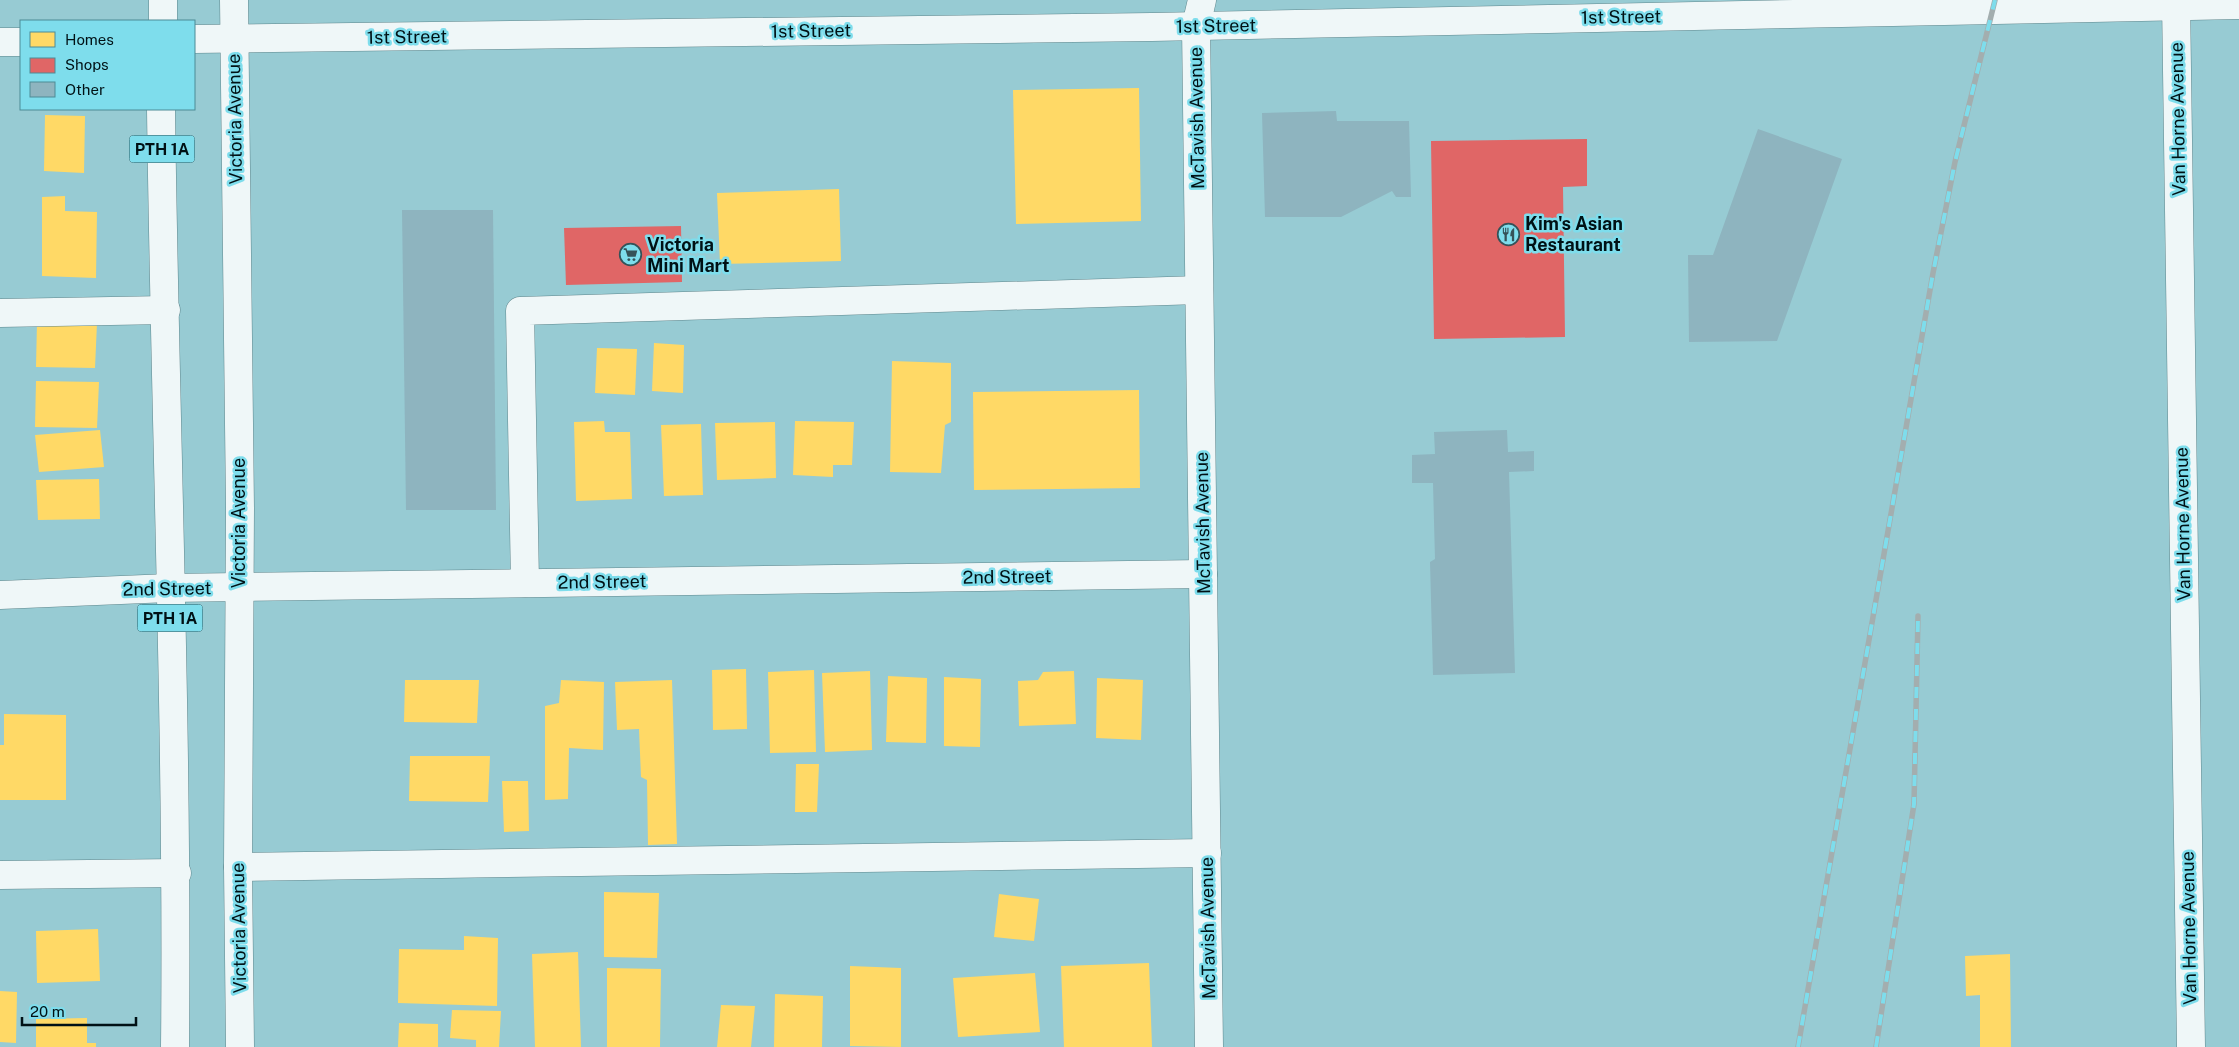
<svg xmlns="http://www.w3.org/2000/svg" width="2239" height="1047" font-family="'Public Sans',sans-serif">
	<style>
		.homes { fill: #ffd966 }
		.shops { fill: #e06666 }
		.building { fill: #8eb4bf }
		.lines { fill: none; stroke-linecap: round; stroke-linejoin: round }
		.minor-casing { stroke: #5e868c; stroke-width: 29 }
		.major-casing { stroke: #5e868c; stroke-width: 29 }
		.minor { stroke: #eff7f8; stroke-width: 28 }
		.major { stroke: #eff7f8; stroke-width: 28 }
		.rail-casing { stroke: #a3aeaf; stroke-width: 5.5 }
		.rail { stroke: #7eddec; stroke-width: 4; stroke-dasharray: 11; stroke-linecap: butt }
		.labels { text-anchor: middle; stroke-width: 5; stroke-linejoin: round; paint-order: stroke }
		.shield { fill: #7eddec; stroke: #264e56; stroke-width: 1 }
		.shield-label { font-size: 16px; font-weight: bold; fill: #001115 }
		.street-label { font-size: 18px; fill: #001115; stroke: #7eddec }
		.poi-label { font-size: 18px; font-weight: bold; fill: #001115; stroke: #7eddec; text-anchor: start }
	</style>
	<rect width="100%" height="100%" fill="#97cbd3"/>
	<g class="homes">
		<path d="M 1139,88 L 1141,221 L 1016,224 L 1013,90 Z"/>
		<path d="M 45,115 L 85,116 L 84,173 L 44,171 Z"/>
		<path d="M 839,189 L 841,261 L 720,264 L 717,193 Z"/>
		<path d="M 65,196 L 65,211 L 97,212 L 96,278 L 42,276 L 42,197 Z"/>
		<path d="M 37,322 L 97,323 L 95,368 L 36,367 Z"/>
		<path d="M 654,343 L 684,345 L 683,393 L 652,391 Z"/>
		<path d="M 597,348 L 637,349 L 635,395 L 595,393 Z"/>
		<path d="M 892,361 L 951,363 L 951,422 L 945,425 L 941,473 L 890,472 Z"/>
		<path d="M 36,381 L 99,382 L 97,428 L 35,427 Z"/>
		<path d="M 1139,390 L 1140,488 L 974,490 L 973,392 Z"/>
		<path d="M 604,421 L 605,432 L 630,432 L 632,499 L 576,501 L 574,422 Z"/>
		<path d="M 795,421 L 854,422 L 852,465 L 833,465 L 833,477 L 793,475 Z"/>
		<path d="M 775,422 L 776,478 L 717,480 L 715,423 Z"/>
		<path d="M 701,424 L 703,495 L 664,496 L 661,425 Z"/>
		<path d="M 100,430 L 104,467 L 39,472 L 35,435 Z"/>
		<path d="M 99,479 L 100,519 L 38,520 L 36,480 Z"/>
		<path d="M 746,669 L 747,729 L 713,730 L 712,670 Z"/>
		<path d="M 814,670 L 816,752 L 770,753 L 768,672 Z"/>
		<path d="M 870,671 L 872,750 L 825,752 L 822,673 Z"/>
		<path d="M 1074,671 L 1076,724 L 1019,726 L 1018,681 L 1038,680 L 1043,672 Z"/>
		<path d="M 888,676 L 927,678 L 926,743 L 886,742 Z"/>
		<path d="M 944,677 L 981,679 L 980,747 L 944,746 Z"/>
		<path d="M 1097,678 L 1143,680 L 1141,740 L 1096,738 Z"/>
		<path d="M 405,680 L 479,680 L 477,723 L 404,722 Z"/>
		<path d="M 561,680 L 604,682 L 603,750 L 569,748 L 568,799 L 545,800 L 545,706 L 559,703 Z"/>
		<path d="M 672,680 L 677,844 L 648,845 L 647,780 L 641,777 L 639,729 L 617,730 L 615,682 Z"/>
		<path d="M 4,714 L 66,715 L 66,800 L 0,800 L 0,745 L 4,745 Z"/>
		<path d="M 410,756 L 490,756 L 488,802 L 409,801 Z"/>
		<path d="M 796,764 L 819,764 L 817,812 L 795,812 Z"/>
		<path d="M 502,781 L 528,781 L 529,831 L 504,832 Z"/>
		<path d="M 604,892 L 659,893 L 657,958 L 604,957 Z"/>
		<path d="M 999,894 L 1039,899 L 1034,941 L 994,937 Z"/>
		<path d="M 98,929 L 100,981 L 37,983 L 36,931 Z"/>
		<path d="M 464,936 L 498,938 L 497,1006 L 398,1003 L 399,949 L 464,950 Z"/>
		<path d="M 578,952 L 581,1047 L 535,1047 L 532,954 Z"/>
		<path d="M 2010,954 L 2011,1047 L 1980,1047 L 1980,995 L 1966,996 L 1965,956 Z"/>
		<path d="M 1149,963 L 1152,1047 L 1064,1047 L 1061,966 Z"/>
		<path d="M 850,966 L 901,968 L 901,1047 L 850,1046 Z"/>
		<path d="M 607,968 L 661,969 L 660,1047 L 607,1047 Z"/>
		<path d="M 1035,973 L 1040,1032 L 958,1037 L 953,978 Z"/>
		<path d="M 0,991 L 17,992 L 16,1043 L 0,1042 Z"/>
		<path d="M 775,994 L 823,996 L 822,1047 L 774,1047 Z"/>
		<path d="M 721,1005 L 755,1006 L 751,1047 L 717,1047 Z"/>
		<path d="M 452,1010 L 501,1011 L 499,1047 L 476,1047 L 476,1040 L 450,1038 Z"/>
		<path d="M 87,1018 L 87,1043 L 96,1043 L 96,1047 L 36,1047 L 36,1019 Z"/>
		<path d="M 399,1023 L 438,1024 L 438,1047 L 398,1047 Z"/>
	</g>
	<g class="shops">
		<path d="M 1587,139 L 1587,186 L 1563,187 L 1565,337 L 1434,339 L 1431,141 Z"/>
		<path d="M 681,226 L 682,282 L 566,285 L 564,228 Z"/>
	</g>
	<g class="building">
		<path d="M 1336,111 L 1337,121 L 1409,121 L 1411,197 L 1396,197 L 1392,191 L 1341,217 L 1265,217 L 1262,113 Z"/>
		<path d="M 1758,129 L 1842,159 L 1777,341 L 1689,342 L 1688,255 L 1713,255 Z"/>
		<path d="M 402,210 L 493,210 L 496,510 L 406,510 Z"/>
		<path d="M 1507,430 L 1508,452 L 1534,451 L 1534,471 L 1509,472 L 1515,673 L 1433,675 L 1430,562 L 1435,559 L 1433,483 L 1412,483 L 1412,455 L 1435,454 L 1434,432 Z"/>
	</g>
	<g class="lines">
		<defs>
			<g id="minor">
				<path d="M 1202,0 L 1196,26 L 1209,1047"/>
				<path d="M 2176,0 L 2191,1047"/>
				<path d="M 0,313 L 166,310"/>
				<path d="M 525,583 L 520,311 L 1199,290"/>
				<path d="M 0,595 L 169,588 L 1203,574"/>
				<path d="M 238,867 L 1207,853"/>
				<path d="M 0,875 L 177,873"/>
			</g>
			<g id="major">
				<path d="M 234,0 L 240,508 L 238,867 L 240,1047"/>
				<path d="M 163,21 L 163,0"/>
				<path d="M 194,39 L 1152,27 L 2239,5"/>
				<path d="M 0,42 L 21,42"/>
				<path d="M 161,109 C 165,422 178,734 175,1047"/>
			</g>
		</defs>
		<use href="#minor" class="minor-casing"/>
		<use href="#major" class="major-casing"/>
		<use href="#minor" class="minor"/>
		<use href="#major" class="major"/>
		<defs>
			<g id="rail">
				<path d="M 1798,1047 L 1933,273 L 1955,162 L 1995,0"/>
				<path d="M 1876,1047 L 1914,804 L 1918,616"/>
			</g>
		</defs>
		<use href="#rail" class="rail-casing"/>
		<use href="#rail" class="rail"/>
	</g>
	<defs>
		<symbol id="restaurant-ring" viewBox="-11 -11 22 22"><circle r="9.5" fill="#7eddec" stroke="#355258" stroke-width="1.5"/><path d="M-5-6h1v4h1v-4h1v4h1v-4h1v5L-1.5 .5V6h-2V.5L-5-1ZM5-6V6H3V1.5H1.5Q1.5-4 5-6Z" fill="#355258"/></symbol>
		<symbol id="supermarket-ring" viewBox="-11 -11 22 22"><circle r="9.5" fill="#7eddec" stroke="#355258" stroke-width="1.5"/><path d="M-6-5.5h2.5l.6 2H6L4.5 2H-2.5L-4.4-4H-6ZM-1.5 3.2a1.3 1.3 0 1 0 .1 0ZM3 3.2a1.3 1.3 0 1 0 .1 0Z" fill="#355258"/></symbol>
	</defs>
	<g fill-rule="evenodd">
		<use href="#restaurant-ring" x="1496" y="222" width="25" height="25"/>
		<use href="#supermarket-ring" x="618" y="242" width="25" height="25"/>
	</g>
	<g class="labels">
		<g class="shield">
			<rect x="129.5" y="135.5" width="65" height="27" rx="4"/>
			<rect x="137.5" y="604.5" width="65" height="27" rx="4"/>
		</g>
		<g class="shield-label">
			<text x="162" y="155">PTH 1A</text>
			<text x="170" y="624">PTH 1A</text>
		</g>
		<g class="street-label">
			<text transform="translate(1621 17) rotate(-1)" y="6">1st Street</text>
			<text transform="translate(1216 26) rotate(-1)" y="6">1st Street</text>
			<text transform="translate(811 31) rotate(-1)" y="6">1st Street</text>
			<text transform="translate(407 37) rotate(-1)" y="6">1st Street</text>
			<text transform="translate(1197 118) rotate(-91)" y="6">McTavish Avenue</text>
			<text transform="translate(235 119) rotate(-91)" y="6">Victoria Avenue</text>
			<text transform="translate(2178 119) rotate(-91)" y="6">Van Horne Avenue</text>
			<text transform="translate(239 523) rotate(-90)" y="6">Victoria Avenue</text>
			<text transform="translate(1203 523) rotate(-91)" y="6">McTavish Avenue</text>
			<text transform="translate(2183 524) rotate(-91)" y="6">Van Horne Avenue</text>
			<text transform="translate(1007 577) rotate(-1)" y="6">2nd Street</text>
			<text transform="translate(602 582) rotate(-1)" y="6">2nd Street</text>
			<text transform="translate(167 589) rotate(-1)" y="6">2nd Street</text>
			<text transform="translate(239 928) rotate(-91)" y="6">Victoria Avenue</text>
			<text transform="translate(1208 928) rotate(-91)" y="6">McTavish Avenue</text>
			<text transform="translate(2189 928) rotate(-91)" y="6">Van Horne Avenue</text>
		</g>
		<g class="poi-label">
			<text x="1525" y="230">Kim's Asian<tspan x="1525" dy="21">Restaurant</tspan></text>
			<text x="647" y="251">Victoria<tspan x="647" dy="21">Mini Mart</tspan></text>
		</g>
	</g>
	<rect x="20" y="20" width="175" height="90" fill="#7eddec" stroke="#4c8b96"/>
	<rect x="30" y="32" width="25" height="15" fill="#ffd966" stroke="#4c8b96"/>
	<text x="65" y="45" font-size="15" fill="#001115">Homes</text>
	<rect x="30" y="58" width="25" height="15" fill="#e06666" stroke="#4c8b96"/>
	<text x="65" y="70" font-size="15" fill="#001115">Shops</text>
	<rect x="30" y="82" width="25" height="15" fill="#8eb4bf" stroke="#4c8b96"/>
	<text x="65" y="95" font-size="15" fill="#001115">Other</text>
	<path d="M22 1017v8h114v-8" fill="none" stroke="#001115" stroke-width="2.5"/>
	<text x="30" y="1017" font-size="15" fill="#001115" stroke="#7eddec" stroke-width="4" paint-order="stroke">20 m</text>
</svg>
